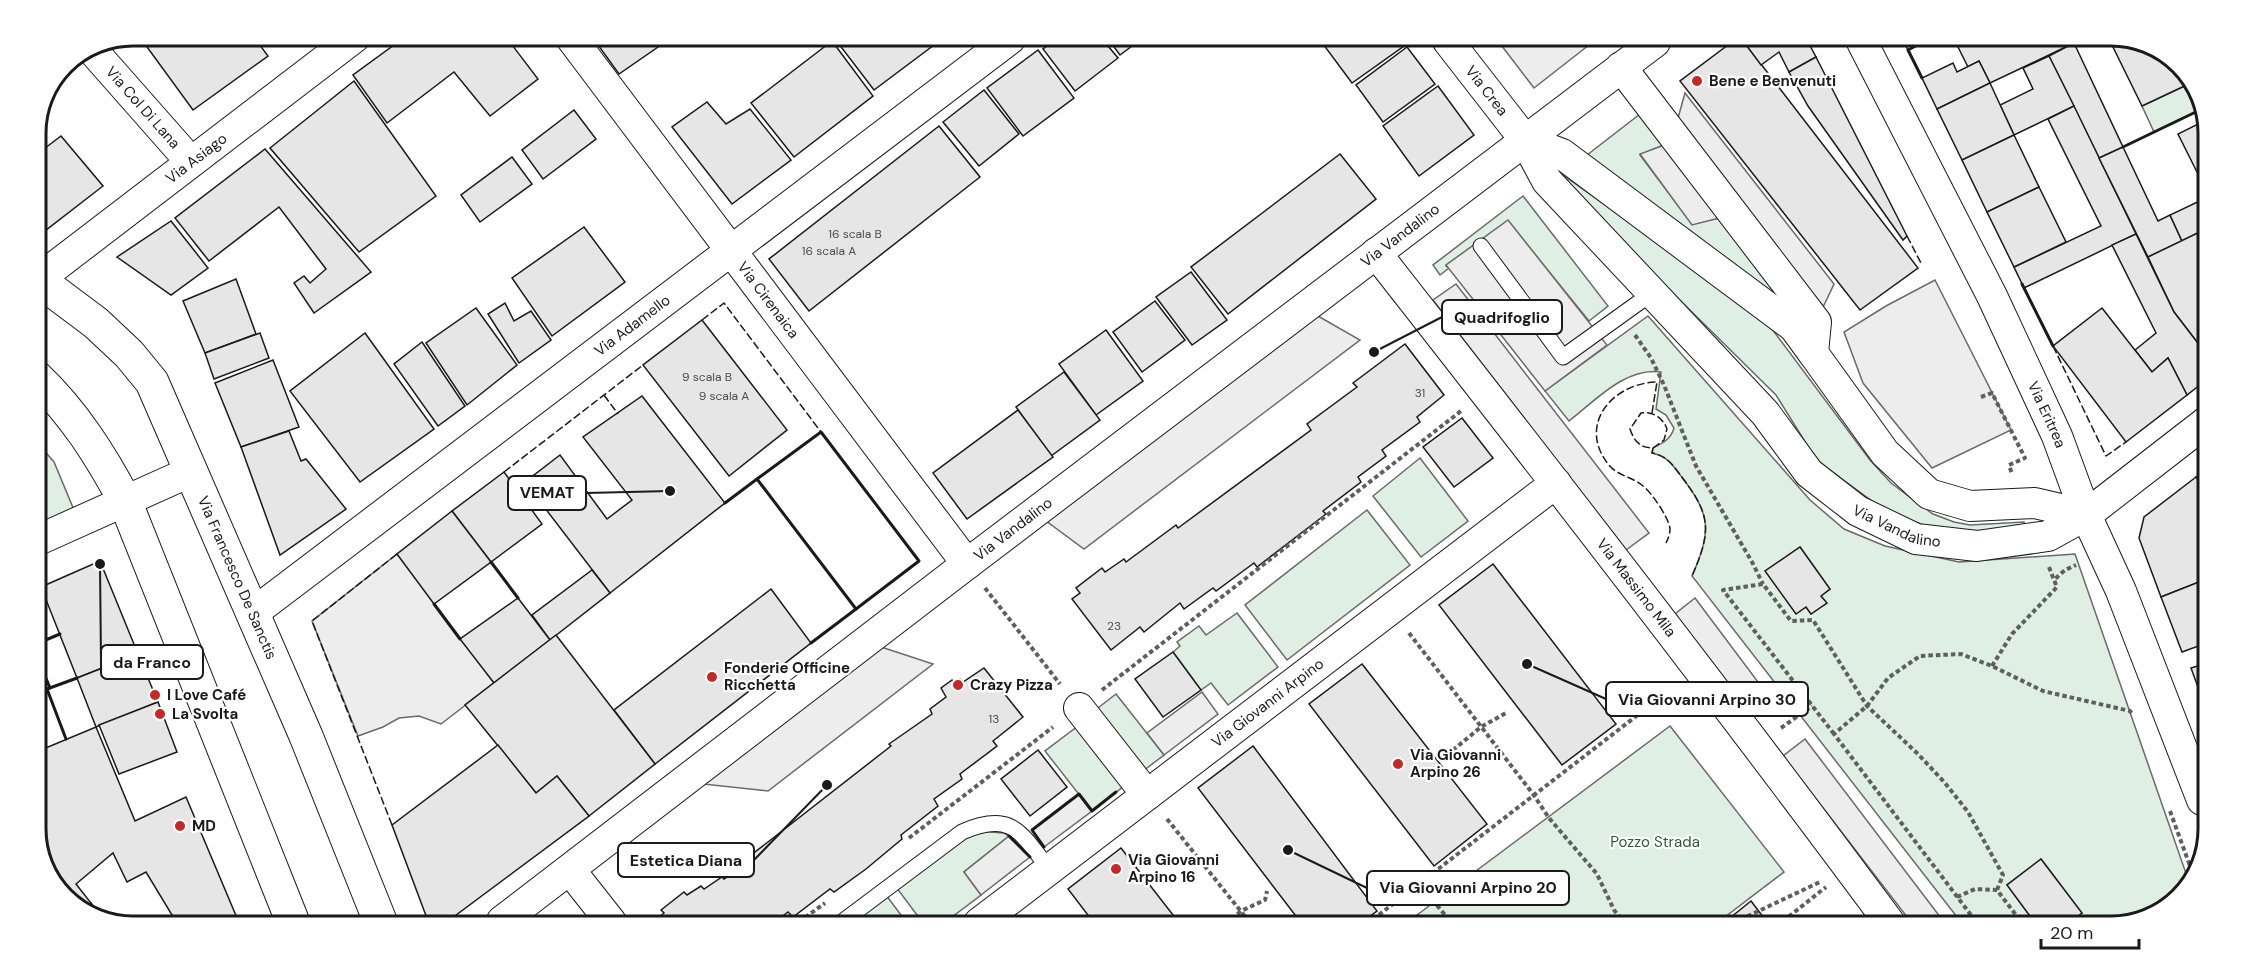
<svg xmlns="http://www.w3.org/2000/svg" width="2245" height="963" font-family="'DM Sans',sans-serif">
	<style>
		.green { fill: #e0efe3; stroke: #6a6a6a; stroke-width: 1.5; fill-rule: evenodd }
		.parking { fill: #ededed; stroke: #6a6a6a; stroke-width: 1.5 }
		.building { fill: #e6e6e6; stroke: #1a1a1a; stroke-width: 1.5 }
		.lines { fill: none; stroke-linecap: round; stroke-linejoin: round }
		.service-casing { stroke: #1a1a1a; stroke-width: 17 }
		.minor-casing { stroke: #1a1a1a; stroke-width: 32 }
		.secondary-casing { stroke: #1a1a1a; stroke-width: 35 }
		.path { stroke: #5f5f5f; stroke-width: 4; stroke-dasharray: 4.5 3; stroke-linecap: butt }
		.service { stroke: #fff; stroke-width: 15 }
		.minor { stroke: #fff; stroke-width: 30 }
		.secondary { stroke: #fff; stroke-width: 33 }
		.fence { stroke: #1a1a1a; stroke-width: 1.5; stroke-dasharray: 8 3; stroke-linecap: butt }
		.wall { stroke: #1a1a1a; stroke-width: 3 }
		.poi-dot { fill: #c62828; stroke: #fff; stroke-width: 2 }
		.labels { text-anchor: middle; stroke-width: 4.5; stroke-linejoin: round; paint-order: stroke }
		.number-label { font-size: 12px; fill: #4d4d4d }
		.poi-label { font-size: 15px; font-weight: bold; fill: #1a1a1a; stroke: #fff; text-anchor: start }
		.street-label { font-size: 15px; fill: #1a1a1a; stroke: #fff }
		.park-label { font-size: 15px; fill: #2b5a34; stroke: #fff }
		.rim { fill: none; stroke: #1a1a1a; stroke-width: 3 }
		.leader { fill: none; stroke: #1a1a1a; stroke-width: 2 }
		.callout-dot { fill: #1a1a1a; stroke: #fff; stroke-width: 2 }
		.callout { fill: #fff; stroke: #1a1a1a; stroke-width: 2 }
		.callout-label { font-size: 16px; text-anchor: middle; font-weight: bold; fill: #1a1a1a }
	</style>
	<rect width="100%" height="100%" fill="#fff"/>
	<g class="green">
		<path d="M 2193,82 L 2202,109 L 2154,132 L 2142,106 Z"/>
		<path d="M 1640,114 L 1664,145 L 1640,155 L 1692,224 L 1719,218 L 1786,304 L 1582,159 Z"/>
		<path d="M 1563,175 L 1716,284 L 1772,329 L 1870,460 L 1891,483 L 1915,501 L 1933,514 L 1954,522 L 1970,525 L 2024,522 L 2026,528 L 1995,533 L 1933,528 L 1890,514 L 1817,461 L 1776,395 L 1558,180 Z"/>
		<path d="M 1523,196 L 1608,306 L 1589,321 L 1508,221 L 1446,266 L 1449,268 L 1440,275 L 1433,265 Z"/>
		<path d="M 1648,316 L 1810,500 L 1844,529 L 1885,546 L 1959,562 L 2075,554 L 2189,882 L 2166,910 L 2112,927 L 2064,927 L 2082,913 L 2041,859 L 2007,885 L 2038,927 L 1964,926 L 1692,576 C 1712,530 1711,515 1681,476 C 1672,464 1667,456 1652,453 L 1653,448 C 1663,443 1671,439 1674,428 L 1666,415 L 1656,409 L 1661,372 C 1625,367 1595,401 1569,421 L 1545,391 ZM 1800,547 L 1830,589 L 1821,596 L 1826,603 L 1811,614 L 1806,607 L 1796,613 L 1766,571 Z"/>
		<path d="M 36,441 L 54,462 L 79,522 L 36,541 Z"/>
		<path d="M 1420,458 L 1468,521 L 1421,557 L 1373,496 Z"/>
		<path d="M 1367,510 L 1410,565 L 1287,660 L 1245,605 Z"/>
		<path d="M 1237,613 L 1278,667 L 1228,705 L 1211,683 L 1201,690 L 1173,652 L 1180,646 L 1177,642 L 1199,626 L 1206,635 Z"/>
		<path d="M 1116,694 L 1164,755 L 1143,771 L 1094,711 Z"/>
		<path d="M 1078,726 L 1124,786 L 1092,811 L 1045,751 Z"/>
		<path d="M 1670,726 L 1784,872 L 1713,926 L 1405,924 Z"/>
		<path d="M 976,831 L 1004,833 L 1009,836 L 964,872 L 981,895 L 944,923 L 923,923 L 896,887 L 965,836 Z"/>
		<path d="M 886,895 L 907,923 L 850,922 Z"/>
	</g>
	<g class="parking">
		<path d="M 1498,41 L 1594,41 L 1534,88 Z"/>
		<path d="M 1685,93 L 1834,284 L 1816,322 L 1719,218 L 1692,225 L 1640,154 L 1664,145 L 1673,136 Z"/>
		<path d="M 1508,220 L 1607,345 L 1545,391 L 1446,265 Z"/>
		<path d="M 1935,280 L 2011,430 L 1932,468 L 1863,383 L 1844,332 L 1886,306 Z"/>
		<path d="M 1456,284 L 1649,533 L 1626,550 L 1433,300 Z"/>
		<path d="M 1304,308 L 1360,340 L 1084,549 L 1034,512 Z"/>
		<path d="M 397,554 L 494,683 L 441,724 L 419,716 L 399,718 L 383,727 L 358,736 L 312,621 Z"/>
		<path d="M 1695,598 L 1773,702 L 1754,717 L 1675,614 Z"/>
		<path d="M 866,642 L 933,664 L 768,791 L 684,782 Z"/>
		<path d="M 1202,692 L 1218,714 L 1164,755 L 1147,733 Z"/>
		<path d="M 1805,739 L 1947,926 L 1914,926 L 1783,756 Z"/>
		<path d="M 1079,794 L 1092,811 L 1044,847 L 1032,830 Z"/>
		<path d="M 1009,836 L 1030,857 L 981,895 L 964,872 Z"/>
	</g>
	<g class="building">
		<path d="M 139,36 L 270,36 L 259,44 L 268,56 L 193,110 Z"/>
		<path d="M 405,37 L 506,37 L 538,79 L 490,116 L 454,72 L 387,123 L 353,75 Z"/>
		<path d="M 593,38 L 671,38 L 619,74 Z"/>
		<path d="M 835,39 L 942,39 L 874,90 Z"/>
		<path d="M 1056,39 L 1103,40 L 1118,58 L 1075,91 L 1043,49 Z"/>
		<path d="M 1109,40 L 1140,40 L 1120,55 Z"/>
		<path d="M 1329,40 L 1400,41 L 1404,46 L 1352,83 L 1323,44 Z"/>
		<path d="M 832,41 L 873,96 L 794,157 L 751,103 Z"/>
		<path d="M 1732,42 L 1744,42 L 1918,268 L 1860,310 L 1680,81 Z"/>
		<path d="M 1744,42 L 1808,42 L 1816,57 L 1789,72 L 1779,52 L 1761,65 Z"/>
		<path d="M 1956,43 L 2074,43 L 1990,83 L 1979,61 L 1968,67 Z"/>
		<path d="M 2074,43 L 2123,147 L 2099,158 L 2049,56 Z"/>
		<path d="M 2111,43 L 2148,43 L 2192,79 L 2193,82 L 2142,106 Z"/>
		<path d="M 1407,47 L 1435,84 L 1383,122 L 1356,85 Z"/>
		<path d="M 1038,50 L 1074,98 L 1023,136 L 987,88 Z"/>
		<path d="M 2049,56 L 2074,106 L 2014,135 L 2000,105 L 2033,89 L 2023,68 Z"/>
		<path d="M 1816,57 L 1907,236 L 1903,240 L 1808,106 L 1789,72 Z"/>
		<path d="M 1979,61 L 1990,83 L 1937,109 L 1922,78 L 1953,63 L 1957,72 Z"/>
		<path d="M 354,81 L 436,196 L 359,252 L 270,148 Z"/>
		<path d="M 1990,83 L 2014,135 L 1962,160 L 1937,109 Z"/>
		<path d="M 1438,86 L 1474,135 L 1419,176 L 1383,126 Z"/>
		<path d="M 984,90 L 1019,134 L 979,166 L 943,122 Z"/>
		<path d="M 707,102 L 726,124 L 750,109 L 791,160 L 732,204 L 672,127 Z"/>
		<path d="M 2074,106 L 2136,234 L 2024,288 L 2014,267 L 2101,226 L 2048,119 Z"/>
		<path d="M 574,110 L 596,139 L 543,179 L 522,150 Z"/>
		<path d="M 2206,120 L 2209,127 L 2208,194 L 2178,134 Z"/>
		<path d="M 939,126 L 980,177 L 809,311 L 769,259 Z"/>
		<path d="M 2014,135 L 2039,187 L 1987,212 L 1962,160 Z"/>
		<path d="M 61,136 L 103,186 L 46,230 L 36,225 L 36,155 Z"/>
		<path d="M 2123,147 L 2158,221 L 2170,215 L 2182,241 L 2148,257 L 2099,158 Z"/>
		<path d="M 265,149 L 371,272 L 314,313 L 294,283 L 304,276 L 310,283 L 326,269 L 279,207 L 209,261 L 175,218 Z"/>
		<path d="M 1340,154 L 1376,199 L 1228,314 L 1191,267 Z"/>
		<path d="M 512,157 L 532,184 L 480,222 L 461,195 Z"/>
		<path d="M 2039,187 L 2066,242 L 2014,267 L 1987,212 Z"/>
		<path d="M 2208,197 L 2208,228 L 2182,241 L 2170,215 Z"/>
		<path d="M 171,221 L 208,268 L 171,295 L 117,257 Z"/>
		<path d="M 584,227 L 625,282 L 552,336 L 512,278 Z"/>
		<path d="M 2208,228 L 2207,355 L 2174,312 L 2148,257 Z"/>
		<path d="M 2136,234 L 2174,312 L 2207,355 L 2206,380 L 2187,395 L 2168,358 L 2152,372 L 2135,350 L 2156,333 L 2112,245 Z"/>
		<path d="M 1191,272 L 1227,320 L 1192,345 L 1156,297 Z"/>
		<path d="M 236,279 L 256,334 L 205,353 L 183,301 Z"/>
		<path d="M 1155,301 L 1185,340 L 1142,372 L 1113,332 Z"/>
		<path d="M 505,303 L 514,321 L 531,311 L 551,340 L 519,363 L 488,314 Z"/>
		<path d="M 476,308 L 517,365 L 467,405 L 426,343 Z"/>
		<path d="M 2102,308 L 2152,372 L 2168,358 L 2187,395 L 2126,442 L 2053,346 Z"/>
		<path d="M 702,320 L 787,430 L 729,476 L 643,365 Z"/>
		<path d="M 1106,330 L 1143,381 L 1096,415 L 1059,364 Z"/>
		<path d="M 260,333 L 269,358 L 214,379 L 205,353 Z"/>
		<path d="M 365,333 L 434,429 L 360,482 L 290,391 Z"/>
		<path d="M 422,342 L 465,406 L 438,426 L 394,364 Z"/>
		<path d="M 1405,344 L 1444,395 L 1417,417 L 1420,422 L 1382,450 L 1386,456 L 1358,477 L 1361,482 L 1323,511 L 1326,514 L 1257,567 L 1254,563 L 1216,591 L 1213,588 L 1184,609 L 1180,603 L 1144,632 L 1140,627 L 1111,650 L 1072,599 L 1080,593 L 1076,588 L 1102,568 L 1105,572 L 1124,559 L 1126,562 L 1176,525 L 1178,528 L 1311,430 L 1307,424 L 1357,387 L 1353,383 Z"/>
		<path d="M 273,360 L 299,427 L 241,447 L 215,383 Z"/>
		<path d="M 1064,372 L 1100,420 L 1051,456 L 1016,407 Z"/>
		<path d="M 642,396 L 725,503 L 610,593 L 525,482 L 560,455 L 607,519 L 632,500 L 583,437 Z"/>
		<path d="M 1018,410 L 1053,457 L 967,519 L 933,473 Z"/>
		<path d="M 1462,418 L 1493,458 L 1454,487 L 1423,447 Z"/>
		<path d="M 289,431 L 301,461 L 306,459 L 346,509 L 280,555 L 241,447 Z"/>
		<path d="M 2206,471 L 2205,490 L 2196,477 Z"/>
		<path d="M 504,472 L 542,524 L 491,562 L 452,511 Z"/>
		<path d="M 2196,477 L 2205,490 L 2204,580 L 2161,597 L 2139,538 L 2144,517 Z"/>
		<path d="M 452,511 L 491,562 L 434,604 L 397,554 Z"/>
		<path d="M 1800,547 L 1830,589 L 1821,596 L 1827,603 L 1811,614 L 1806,607 L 1796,614 L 1765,571 Z"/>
		<path d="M 100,561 L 138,654 L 77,678 L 41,587 Z"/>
		<path d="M 1493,564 L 1616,724 L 1562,765 L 1439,605 Z"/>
		<path d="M 592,570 L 610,593 L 550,640 L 532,615 Z"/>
		<path d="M 2204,580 L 2204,644 L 2182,652 L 2161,597 Z"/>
		<path d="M 771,589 L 811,643 L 655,764 L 614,710 Z"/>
		<path d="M 518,598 L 550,640 L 494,683 L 460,639 Z"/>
		<path d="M 556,635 L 655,764 L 589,816 L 557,776 L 536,793 L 465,705 Z"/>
		<path d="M 1173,652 L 1201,690 L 1163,717 L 1135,679 Z"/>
		<path d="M 138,654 L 158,702 L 96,727 L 77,678 Z"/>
		<path d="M 1362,664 L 1487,824 L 1434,866 L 1309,704 Z"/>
		<path d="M 2204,664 L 2203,701 L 2191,668 Z"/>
		<path d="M 984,668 L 1023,717 L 993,741 L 997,746 L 960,774 L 962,779 L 934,799 L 938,806 L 901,835 L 902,839 L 866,869 L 834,892 L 830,889 L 793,917 L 788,912 L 775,922 L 653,922 L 664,913 L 661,910 L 684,892 L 687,895 L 701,886 L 704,889 L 722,877 L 724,879 L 735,872 L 732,870 L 891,746 L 889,744 L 932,714 L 930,709 L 946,697 L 941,688 L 952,680 L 954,683 L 960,679 L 963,682 Z"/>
		<path d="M 158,702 L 177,752 L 119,774 L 99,725 Z"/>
		<path d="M 96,727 L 135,821 L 186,797 L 237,918 L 234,920 L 175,920 L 146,872 L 127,882 L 113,853 L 76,884 L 91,903 L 83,909 L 56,889 L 36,836 L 36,752 Z"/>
		<path d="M 498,745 L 536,793 L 557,776 L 589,816 L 448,921 L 428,921 L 392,825 Z"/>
		<path d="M 1253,746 L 1377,911 L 1359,924 L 1302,924 L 1198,788 Z"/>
		<path d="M 1038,750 L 1067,787 L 1030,816 L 1001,779 Z"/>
		<path d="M 1121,848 L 1180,924 L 1094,923 L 1068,889 Z"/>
		<path d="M 2041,859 L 2082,913 L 2064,927 L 2038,927 L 2007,885 Z"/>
		<path d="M 1751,901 L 1770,926 L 1720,926 Z"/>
		<path d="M 91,903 L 104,920 L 97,920 L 83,909 Z"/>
	</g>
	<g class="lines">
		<defs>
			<g id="service">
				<path d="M 1481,246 L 1563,357 L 1652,293"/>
				<path d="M 842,922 L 962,832 C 1012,810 1021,833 1049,869"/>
			</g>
			<g id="minor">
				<path id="s1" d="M 571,38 L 967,564"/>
				<path id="s2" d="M 1448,41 L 1525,140 L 1547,181 L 1765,413 L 1809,473 L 1858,511 L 1916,539 L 1977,546 L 2048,536 L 2086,515 L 2206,422"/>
				<path id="s3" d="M 1862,42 L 1992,296 L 2057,436 L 2086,515 L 2121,591 L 2202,800"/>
				<path id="s4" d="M 94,52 L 191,162"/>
				<path d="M 1621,67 L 1816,322 L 1813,353 L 1885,453 L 1929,494 L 1970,506 L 2035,503 L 2086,515"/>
				<path d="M 1525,140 L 1562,154 L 1794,327 L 1813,353"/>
				<path id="s5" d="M 1376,253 C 1551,476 1724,699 1892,926"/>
				<path id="s6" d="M 36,281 L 355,37"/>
				<path d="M 36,541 L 192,471"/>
				<path id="s7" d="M 253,613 L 1010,39"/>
				<path d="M 1079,708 L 1147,795"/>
				<path d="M 570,870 L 611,922"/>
				<path id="s8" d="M 502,921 L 967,564 L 1655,42"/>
				<path id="s9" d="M 979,923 L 1556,483"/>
			</g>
			<g id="secondary">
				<path id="s10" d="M 36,278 L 96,323 L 129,354 L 152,382 L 306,736 L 380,921"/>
				<path d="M 36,377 C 74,413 101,456 125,501 L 292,920"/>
			</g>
		</defs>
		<use href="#service" class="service-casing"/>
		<use href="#minor" class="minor-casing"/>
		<use href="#secondary" class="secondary-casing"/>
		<g class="path">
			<path d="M 1635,335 L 1651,358 L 1664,385 L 1696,466 L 1752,562 L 1763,584"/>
			<path d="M 1981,397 L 1992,393 L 2025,458 L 2009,465 L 2012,474"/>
			<path d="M 2049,567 L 2054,580"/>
			<path d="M 985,588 L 1060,684"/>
			<path d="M 1409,633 L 1533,794 L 1549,818 L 1597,874 L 1614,910 L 1626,925"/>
			<path d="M 1992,666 L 2012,634 L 2057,587 L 2054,580 L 2065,570 L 2076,565"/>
			<path d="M 1102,690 L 1461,411"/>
			<path d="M 1781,728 L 1812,706"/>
			<path d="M 1834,734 L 1723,590 L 1763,584 L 1791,621 L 1813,620 L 1867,706 L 1918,754 L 1945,783 L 1968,812 L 2003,875 L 1997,890"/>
			<path d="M 1447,755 L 1481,727 L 1506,713"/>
			<path d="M 2170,811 L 2194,877"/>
			<path d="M 1167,819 L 1251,924"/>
			<path d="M 909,838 L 1053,727"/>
			<path d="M 1418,882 L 1445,915 L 1448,925"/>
			<path d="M 1957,897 L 1975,889 L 1997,890 L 2025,927"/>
			<path d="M 799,922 L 825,903"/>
			<path d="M 1226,924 L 1241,911 L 1265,900 L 1267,891"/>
			<path d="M 1367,924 L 1674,687"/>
			<path d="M 1727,926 L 1822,881"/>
			<path d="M 1777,926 L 1826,887"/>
			<path d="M 1980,927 L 1834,734 L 1867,706 L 1888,678 L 1920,656 L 1961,654 L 1992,666 L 2043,691 L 2130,711 L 2133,715"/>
		</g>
		<use href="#service" class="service"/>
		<use href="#minor" class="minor"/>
		<use href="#secondary" class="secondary"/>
		<g class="fence">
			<path d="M 1904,42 L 1908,50"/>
			<path d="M 1907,236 L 1922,265"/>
			<path d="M 702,320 L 724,303 L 821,432"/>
			<path d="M 2053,346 L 2106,456 L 2126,442"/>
			<path d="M 604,395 L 618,414"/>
			<path d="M 1652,413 L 1657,382 C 1613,383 1577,424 1608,464 C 1617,476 1633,477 1643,486 C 1652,493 1669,518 1670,529 C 1670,534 1668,539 1666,543"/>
			<path d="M 1653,448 L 1664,440 L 1667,429 C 1663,418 1653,411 1641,413 L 1630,429 C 1634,441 1640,448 1653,448 L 1652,453 C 1667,456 1672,464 1681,476 C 1711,515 1712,530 1692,576"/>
			<path d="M 504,472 L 643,365"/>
			<path d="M 392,825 L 312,621 L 397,554"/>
			<path d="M 564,921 L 569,917 L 573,921"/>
		</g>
		<g class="wall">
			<path d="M 1922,78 L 1908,50 L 1923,42"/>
			<path d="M 2123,147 L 2202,109"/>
			<path d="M 2022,284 L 2053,346"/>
			<path d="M 757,479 L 821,432 L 919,561 L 856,609"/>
			<path d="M 725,503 L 757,479 L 856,609 L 811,643"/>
			<path d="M 491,562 L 518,598"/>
			<path d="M 434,604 L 460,639"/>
			<path d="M 36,644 L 60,634"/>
			<path d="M 36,654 L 50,688"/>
			<path d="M 66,739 L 47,689 L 77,678"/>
			<path d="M 1009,836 L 1030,857"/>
			<path d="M 1044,847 L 1032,830 L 1079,794 L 1092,811 L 1116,792"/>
		</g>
	</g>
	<g class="poi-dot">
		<circle cx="1697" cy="81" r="6"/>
		<circle cx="712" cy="677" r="6"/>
		<circle cx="958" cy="685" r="6"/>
		<circle cx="155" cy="695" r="6"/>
		<circle cx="160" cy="714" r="6"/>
		<circle cx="1398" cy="764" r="6"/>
		<circle cx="180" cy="826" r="6"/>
		<circle cx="1116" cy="869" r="6"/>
	</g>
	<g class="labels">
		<g class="number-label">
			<text x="855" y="238">16 scala B</text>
			<text x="829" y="255">16 scala A</text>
			<text x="707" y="381">9 scala B</text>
			<text x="1420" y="397">31</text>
			<text x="724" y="400">9 scala A</text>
			<text x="1114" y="630">23</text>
			<text x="994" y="723">13</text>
		</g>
		<g class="poi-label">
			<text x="1709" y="86">Bene e Benvenuti</text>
			<text x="724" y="673">Fonderie Officine<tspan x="724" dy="17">Ricchetta</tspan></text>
			<text x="970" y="690">Crazy Pizza</text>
			<text x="167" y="700">I Love Café</text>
			<text x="172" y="719">La Svolta</text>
			<text x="1410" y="760">Via Giovanni<tspan x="1410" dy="17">Arpino 26</tspan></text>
			<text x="192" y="831">MD</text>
			<text x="1128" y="865">Via Giovanni<tspan x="1128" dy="17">Arpino 16</tspan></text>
		</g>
		<g class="street-label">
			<text dy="5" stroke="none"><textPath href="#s2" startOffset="63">Via Crea</textPath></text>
			<text dy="5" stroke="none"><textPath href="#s4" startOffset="74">Via Col Di Lana</textPath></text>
			<text dy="5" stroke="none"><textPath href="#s6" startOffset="202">Via Asiago</textPath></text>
			<text dy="5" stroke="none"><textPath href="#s8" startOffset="1130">Via Vandalino</textPath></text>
			<text dy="5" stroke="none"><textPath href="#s1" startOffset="328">Via Cirenaica</textPath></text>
			<text dy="5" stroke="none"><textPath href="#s7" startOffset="476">Via Adamello</textPath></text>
			<text dy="5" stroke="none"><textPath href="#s3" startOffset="416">Via Eritrea</textPath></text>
			<text dy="5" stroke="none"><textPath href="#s2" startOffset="669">Via Vandalino</textPath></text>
			<text dy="5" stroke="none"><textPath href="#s8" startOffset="644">Via Vandalino</textPath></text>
			<text dy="5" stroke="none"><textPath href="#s10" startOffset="370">Via Francesco De Sanctis</textPath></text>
			<text dy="5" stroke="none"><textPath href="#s5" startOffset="424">Via Massimo Mila</textPath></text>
			<text dy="5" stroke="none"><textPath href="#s9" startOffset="363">Via Giovanni Arpino</textPath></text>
		</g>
		<g class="park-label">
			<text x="1655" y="847">Pozzo Strada</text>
		</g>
	</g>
	<path d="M0 0H2245V963H0ZM133 46H2111A87 87 0 0 1 2198 133V829A87 87 0 0 1 2111 916H133A87 87 0 0 1 46 829V133A87 87 0 0 1 133 46Z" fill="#fff" fill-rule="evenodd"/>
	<path class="rim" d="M133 46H2111A87 87 0 0 1 2198 133V829A87 87 0 0 1 2111 916H133A87 87 0 0 1 46 829V133A87 87 0 0 1 133 46Z"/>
	<path class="leader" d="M1374 352L1442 317M670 491L586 493M100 564L101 662M1527 664L1606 699M827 785L754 860M1288 850L1367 888"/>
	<g class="callout-dot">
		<circle cx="1374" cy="352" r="6"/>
		<circle cx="670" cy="491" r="6"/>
		<circle cx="100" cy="564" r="6"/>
		<circle cx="1527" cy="664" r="6"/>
		<circle cx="827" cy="785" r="6"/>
		<circle cx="1288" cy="850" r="6"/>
	</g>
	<g class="callout">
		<rect x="1442" y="300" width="120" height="34" rx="6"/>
		<rect x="508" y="476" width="78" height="34" rx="6"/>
		<rect x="101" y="645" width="102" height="34" rx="6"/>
		<rect x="1606" y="682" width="202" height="34" rx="6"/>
		<rect x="618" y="843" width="136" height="34" rx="6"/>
		<rect x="1367" y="871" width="202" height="34" rx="6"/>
	</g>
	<g class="callout-label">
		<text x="1502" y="323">Quadrifoglio</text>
		<text x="547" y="498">VEMAT</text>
		<text x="152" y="668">da Franco</text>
		<text x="1707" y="705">Via Giovanni Arpino 30</text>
		<text x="686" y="866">Estetica Diana</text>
		<text x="1468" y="893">Via Giovanni Arpino 20</text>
	</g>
	<path d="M2041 939v9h98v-9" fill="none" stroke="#1a1a1a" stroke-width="3"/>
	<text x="2050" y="939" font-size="18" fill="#1a1a1a" stroke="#ffffff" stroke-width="4.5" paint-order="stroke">20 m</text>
</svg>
